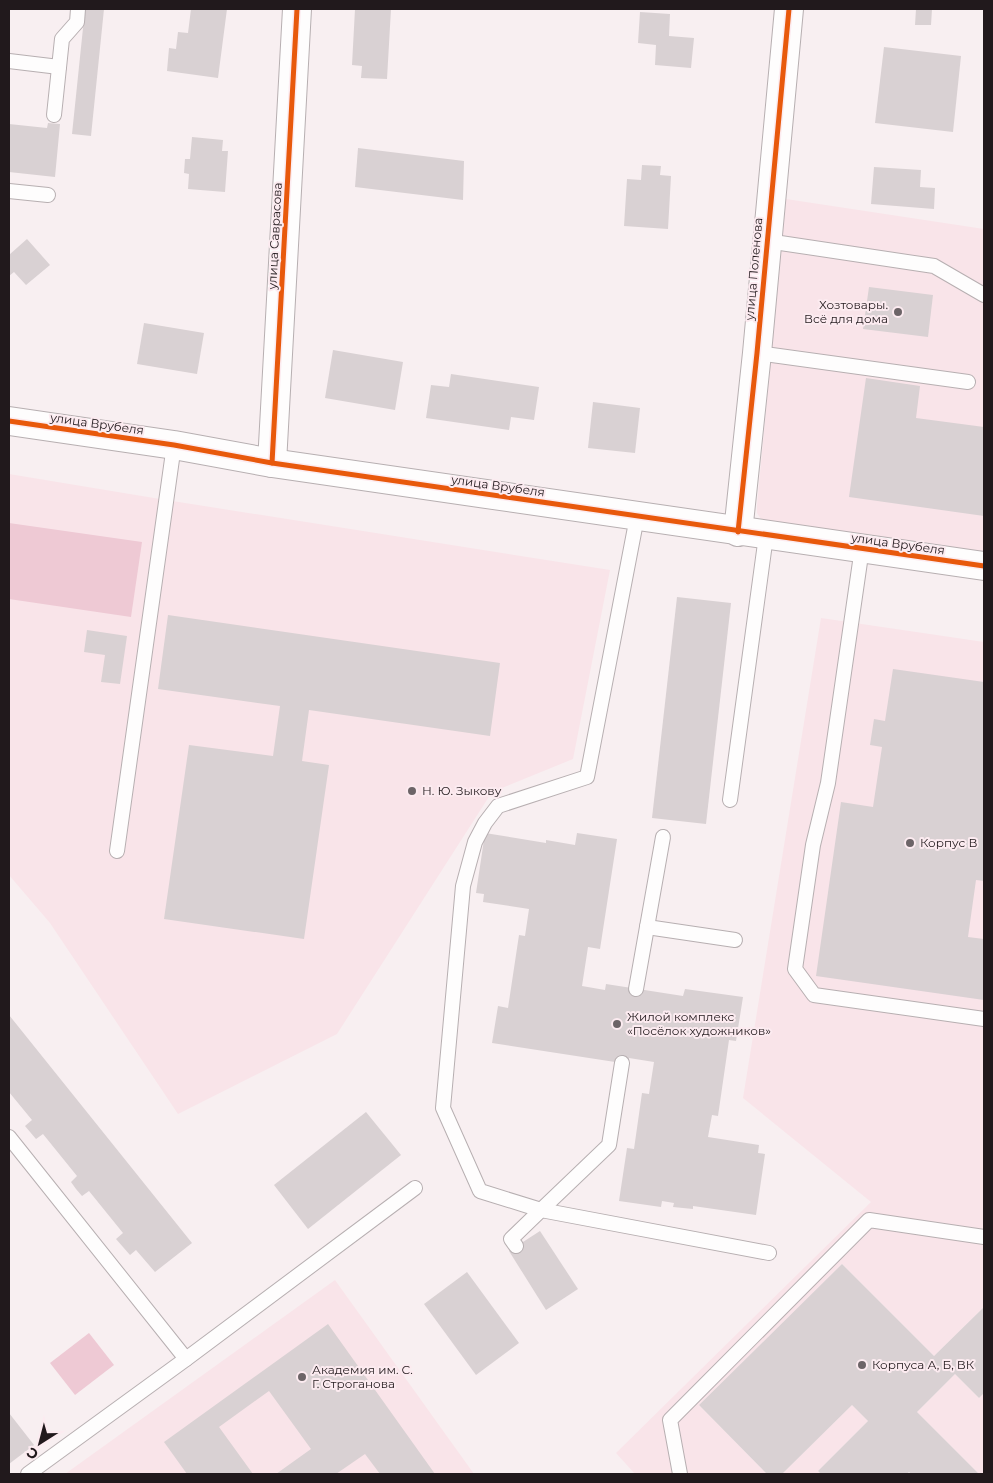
<svg xmlns="http://www.w3.org/2000/svg" width="993" height="1483" font-family="Montserrat,sans-serif">
	<style>
		.built { fill: #f9e4e9 }
		.green { fill: #eec9d4 }
		.building { fill: #d9d1d3 }
		.lines { fill: none; stroke-linecap: round; stroke-linejoin: round }
		.service-casing { stroke: #b7afb1; stroke-width: 16 }
		.minor-casing { stroke: #b7afb1; stroke-width: 30 }
		.tertiary-casing { stroke: #b7afb1; stroke-width: 30 }
		.service { stroke: #fefdfd; stroke-width: 14 }
		.minor { stroke: #fefdfd; stroke-width: 28 }
		.tertiary { stroke: #fefdfd; stroke-width: 28 }
		.cycleway-casing { stroke: #fcebf0; stroke-width: 8 }
		.cycleway { stroke: #e8590c; stroke-width: 5 }
		.poi-dot { fill: #6c6467; stroke: #fcebf0; stroke-width: 2 }
		.labels { text-anchor: middle; stroke-width: 4; stroke-linejoin: round; paint-order: stroke }
		.street-label { font-size: 12px; fill: #21191c; stroke: #fcebf0 }
		.poi-label { font-size: 12px; fill: #21191c; stroke: #fcebf0; text-anchor: start }
	</style>
	<rect width="100%" height="100%" fill="#f8eff1"/>
	<g class="built">
		<path d="M 786,199 L 984,229 L 984,552 L 767,522 L 761,519 L 757,513 L 757,505 Z"/>
		<path d="M 9,474 L 166,500 L 610,570 L 573,759 L 492,792 L 337,1034 L 178,1114 L 50,923 L 9,875 Z"/>
		<path d="M 821,618 L 984,642 L 984,1307 L 934,1356 L 842,1264 L 699,1405 L 767,1474 L 635,1474 L 616,1453 L 871,1202 L 743,1098 Z"/>
		<path d="M 335,1280 L 474,1474 L 65,1474 Z"/>
		<path d="M 955,1374 L 979,1398 L 984,1393 L 984,1474 L 979,1474 L 917,1412 Z"/>
		<path d="M 852,1405 L 868,1421 L 818,1471 L 821,1474 L 782,1474 Z"/>
	</g>
	<g class="green">
		<path d="M 9,523 L 142,542 L 131,617 L 9,599 Z"/>
		<path d="M 89,1333 L 114,1365 L 75,1395 L 50,1363 Z"/>
	</g>
	<g class="building">
		<path d="M 85,9 L 104,9 L 91,136 L 72,134 Z"/>
		<path d="M 191,9 L 227,9 L 218,78 L 167,71 L 169,48 L 176,49 L 178,32 L 188,33 Z"/>
		<path d="M 355,9 L 391,9 L 387,79 L 361,78 L 362,66 L 352,65 Z"/>
		<path d="M 916,9 L 932,9 L 931,25 L 915,25 Z"/>
		<path d="M 640,12 L 670,14 L 669,36 L 694,38 L 691,68 L 655,65 L 656,45 L 638,43 Z"/>
		<path d="M 884,47 L 961,56 L 953,132 L 875,123 Z"/>
		<path d="M 48,123 L 60,124 L 55,177 L 9,172 L 9,124 L 47,128 Z"/>
		<path d="M 192,137 L 223,140 L 222,151 L 228,151 L 225,192 L 188,189 L 189,174 L 184,173 L 185,159 L 190,159 Z"/>
		<path d="M 358,148 L 464,161 L 463,200 L 355,187 Z"/>
		<path d="M 642,165 L 661,166 L 660,175 L 671,176 L 668,229 L 624,226 L 627,179 L 641,180 Z"/>
		<path d="M 874,167 L 921,170 L 920,187 L 935,188 L 934,209 L 871,204 Z"/>
		<path d="M 27,239 L 50,265 L 26,285 L 14,272 L 9,276 L 9,255 Z"/>
		<path d="M 869,287 L 933,295 L 928,337 L 863,329 Z"/>
		<path d="M 144,323 L 204,333 L 197,374 L 137,364 Z"/>
		<path d="M 333,350 L 403,362 L 395,410 L 325,398 Z"/>
		<path d="M 451,374 L 539,387 L 534,420 L 511,417 L 509,430 L 426,418 L 431,385 L 449,387 Z"/>
		<path d="M 866,378 L 920,386 L 916,418 L 984,427 L 984,516 L 849,497 Z"/>
		<path d="M 593,402 L 640,408 L 635,453 L 588,448 Z"/>
		<path d="M 677,597 L 731,603 L 706,824 L 652,818 Z"/>
		<path d="M 168,615 L 500,663 L 490,736 L 309,710 L 302,761 L 329,765 L 304,939 L 164,919 L 189,745 L 273,756 L 280,706 L 158,689 Z"/>
		<path d="M 87,630 L 127,636 L 120,684 L 101,682 L 105,655 L 84,652 Z"/>
		<path d="M 893,669 L 984,682 L 984,881 L 976,880 L 968,937 L 984,939 L 984,1000 L 816,976 L 841,802 L 873,807 L 882,747 L 870,745 L 874,719 L 885,721 Z"/>
		<path d="M 485,833 L 546,843 L 546,840 L 575,845 L 577,833 L 617,839 L 600,949 L 588,947 L 582,986 L 605,990 L 606,984 L 683,996 L 685,989 L 743,997 L 736,1041 L 729,1040 L 718,1116 L 712,1115 L 708,1137 L 759,1145 L 758,1153 L 765,1154 L 756,1215 L 693,1206 L 693,1209 L 673,1207 L 674,1203 L 662,1201 L 661,1207 L 619,1201 L 627,1148 L 634,1149 L 642,1093 L 649,1094 L 654,1062 L 629,1058 L 628,1064 L 492,1043 L 498,1006 L 508,1008 L 519,935 L 525,936 L 529,909 L 483,902 L 484,894 L 476,893 Z"/>
		<path d="M 9,1015 L 192,1243 L 155,1272 L 136,1250 L 130,1255 L 116,1239 L 123,1233 L 89,1191 L 82,1196 L 76,1189 L 71,1182 L 77,1176 L 43,1134 L 36,1139 L 25,1126 L 32,1120 L 9,1092 Z"/>
		<path d="M 366,1112 L 401,1155 L 308,1229 L 274,1185 Z"/>
		<path d="M 540,1231 L 578,1289 L 546,1310 L 509,1251 Z"/>
		<path d="M 842,1264 L 934,1356 L 984,1307 L 984,1393 L 979,1398 L 955,1374 L 917,1412 L 979,1474 L 911,1474 L 909,1472 L 907,1474 L 821,1474 L 818,1471 L 868,1421 L 852,1405 L 782,1474 L 767,1474 L 699,1405 Z"/>
		<path d="M 467,1272 L 519,1343 L 476,1375 L 424,1304 Z"/>
		<path d="M 328,1324 L 435,1474 L 380,1474 L 365,1454 L 336,1474 L 276,1474 L 311,1449 L 269,1391 L 219,1427 L 253,1474 L 187,1474 L 164,1442 Z"/>
		<path d="M 9,1413 L 34,1445 L 9,1464 Z"/>
	</g>
	<g class="lines">
		<defs>
			<g id="service">
				<path d="M 9,61 L 59,67"/>
				<path d="M 54,115 L 62,39 L 77,22 L 78,9"/>
				<path d="M 9,191 L 48,195"/>
				<path d="M 767,241 L 934,266 L 984,295"/>
				<path d="M 757,353 L 968,382"/>
				<path d="M 862,548 L 828,783 L 813,845 L 795,969 L 814,995 L 984,1019"/>
				<path d="M 730,800 L 766,536"/>
				<path d="M 117,851 L 174,445"/>
				<path d="M 647,927 L 735,940"/>
				<path d="M 636,989 L 663,837"/>
				<path d="M 622,1063 L 609,1145 L 541,1210 L 480,1191 L 443,1108 L 463,886 L 475,842 L 485,823 L 498,806 L 587,777 L 637,517"/>
				<path d="M 9,1137 L 186,1359"/>
				<path d="M 516,1246 L 511,1239 L 541,1210 L 769,1253"/>
				<path d="M 28,1474 L 186,1359 L 415,1188"/>
				<path d="M 680,1474 L 670,1420 L 869,1220 L 984,1237"/>
			</g>
			<g id="minor">
				<path d="M 272,463 L 297,9"/>
				<path d="M 738,532 L 757,353 L 789,9"/>
			</g>
			<path id="tertiary" d="M 9,421 L 174,445 L 272,463 L 984,566"/>
		</defs>
		<use href="#service" class="service-casing"/>
		<use href="#minor" class="minor-casing"/>
		<use href="#tertiary" class="tertiary-casing"/>
		<use href="#service" class="service"/>
		<use href="#minor" class="minor"/>
		<use href="#tertiary" class="tertiary"/>
		<defs>
			<g id="cycleway">
				<path d="M 9,421 L 174,445 L 272,463 L 984,566"/>
				<path d="M 272,463 L 297,9"/>
				<path d="M 738,532 L 757,353 L 789,9"/>
			</g>
		</defs>
		<use href="#cycleway" class="cycleway-casing"/>
		<use href="#cycleway" class="cycleway"/>
	</g>
	<g class="poi-dot">
		<circle cx="898" cy="312" r="5"/>
		<circle cx="412" cy="791" r="5"/>
		<circle cx="910" cy="843" r="5"/>
		<circle cx="617" cy="1024" r="5"/>
		<circle cx="862" cy="1365" r="5"/>
		<circle cx="302" cy="1377" r="5"/>
	</g>
	<g class="labels">
		<g class="street-label">
			<text transform="translate(275 236) rotate(-87)" y="4">улица Саврасова</text>
			<text transform="translate(754 269) rotate(-85)" y="4">улица Поленова</text>
			<text transform="translate(97 424) rotate(8)" y="4">улица Врубеля</text>
			<text transform="translate(498 486) rotate(8)" y="4">улица Врубеля</text>
			<text transform="translate(898 544) rotate(8)" y="4">улица Врубеля</text>
		</g>
		<g class="poi-label">
			<text x="888" y="309" text-anchor="end">Хозтовары.<tspan x="888" dy="14">Всё для дома</tspan></text>
			<text x="422" y="795">Н. Ю. Зыкову</text>
			<text x="920" y="847">Корпус В</text>
			<text x="627" y="1021">Жилой комплекс<tspan x="627" dy="14">«Посёлок художников»</tspan></text>
			<text x="872" y="1369">Корпуса А, Б, ВК</text>
			<text x="312" y="1374">Академия им. С.<tspan x="312" dy="14">Г. Строганова</tspan></text>
		</g>
	</g>
	<rect width="993" height="1483" fill="none" stroke="#21191c" stroke-width="20"/>
	<g transform="translate(40 1443) rotate(216)" stroke="#fcebf0" stroke-width="4" paint-order="stroke">
	<path d="M0-4L9 19L0 12L-9 19Z" fill="#21191c"/>
	<text y="-8" font-size="14" font-weight="bold" text-anchor="middle" fill="#21191c">С</text>
	</g>
</svg>
